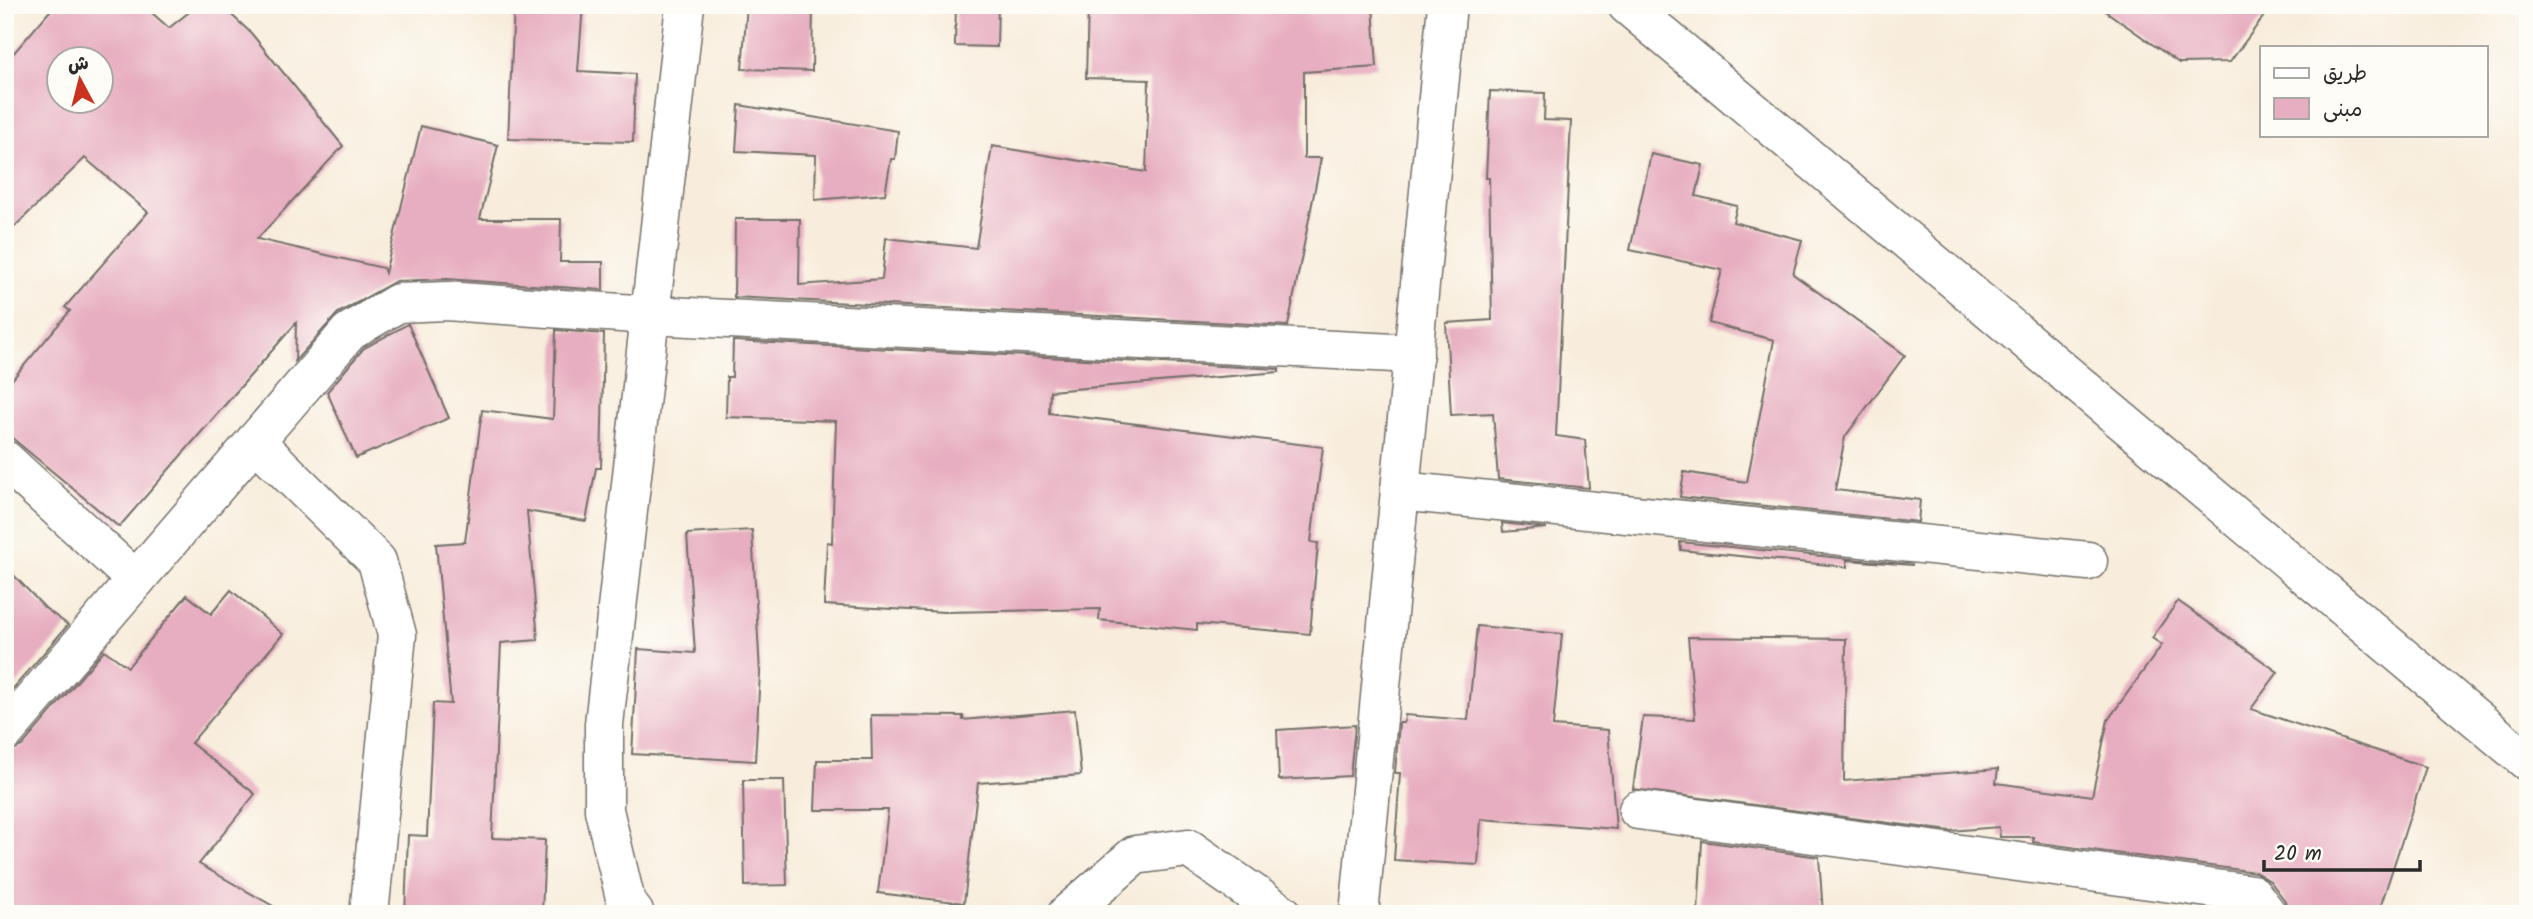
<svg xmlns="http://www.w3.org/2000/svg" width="2533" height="919" font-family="Kalam,'Playpen Sans Arabic',sans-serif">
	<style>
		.building { fill: #e7adc0; fill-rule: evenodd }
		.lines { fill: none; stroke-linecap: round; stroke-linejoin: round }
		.minor-casing { stroke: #736f69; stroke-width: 41 }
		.minor { stroke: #fff; stroke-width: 38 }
	</style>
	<rect width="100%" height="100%" fill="#fdfcf7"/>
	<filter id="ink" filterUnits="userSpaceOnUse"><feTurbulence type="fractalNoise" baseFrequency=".0143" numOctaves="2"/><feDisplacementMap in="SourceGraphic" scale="14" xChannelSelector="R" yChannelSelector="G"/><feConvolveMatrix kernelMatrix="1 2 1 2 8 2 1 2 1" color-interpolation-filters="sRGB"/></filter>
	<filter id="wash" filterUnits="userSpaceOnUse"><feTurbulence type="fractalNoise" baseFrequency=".00686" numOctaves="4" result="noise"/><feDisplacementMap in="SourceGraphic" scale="28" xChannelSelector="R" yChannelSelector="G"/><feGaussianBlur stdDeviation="1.57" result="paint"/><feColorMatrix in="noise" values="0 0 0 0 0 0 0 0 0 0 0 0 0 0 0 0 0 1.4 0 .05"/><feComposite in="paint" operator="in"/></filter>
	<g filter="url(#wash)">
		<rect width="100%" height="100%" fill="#f8eddc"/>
		<g id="blocks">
			<g class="building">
				<path d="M 55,5 L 143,5 L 169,28 L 198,5 L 221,5 L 251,33 L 343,146 L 257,239 L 383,268 L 385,273 L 421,126 L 498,145 L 480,219 L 561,219 L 560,262 L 603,262 L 603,290 L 447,279 L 396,281 L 338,313 L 295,361 L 296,323 L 119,527 L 5,432 L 5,388 L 70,311 L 65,307 L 148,212 L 85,158 L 5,236 L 5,63 ZM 60,60 L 102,60 L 102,102 L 60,102 Z"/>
				<path d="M 514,5 L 583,5 L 578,71 L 635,74 L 633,142 L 508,139 Z"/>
				<path d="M 747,5 L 813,5 L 812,71 L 742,69 Z"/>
				<path d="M 956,5 L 998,5 L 997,47 L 955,46 Z"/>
				<path d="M 1088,5 L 1373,5 L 1377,67 L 1304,72 L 1304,158 L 1321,158 L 1288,326 L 734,297 L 735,219 L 800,219 L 799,285 L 882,279 L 886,238 L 976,248 L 992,146 L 1146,172 L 1149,80 L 1086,78 Z"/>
				<path d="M 2097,5 L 2272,5 L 2230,62 L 2179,63 Z"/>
				<path d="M 1490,91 L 1545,93 L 1544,120 L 1571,121 L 1556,436 L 1585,440 L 1589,488 L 1498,479 L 1493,413 L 1451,415 L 1446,323 L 1492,320 L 1489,178 L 1486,178 Z"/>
				<path d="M 739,105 L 898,131 L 895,159 L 891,159 L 885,194 L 815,200 L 816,155 L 736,151 Z"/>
				<path d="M 1651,154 L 1703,165 L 1696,196 L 1737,206 L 1733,222 L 1802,240 L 1793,274 L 1905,355 L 1845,437 L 1835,490 L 1920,500 L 1918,522 L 1680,497 L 1684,472 L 1747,482 L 1774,340 L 1709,323 L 1722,270 L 1630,250 Z"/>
				<path d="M 408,324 L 449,418 L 356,458 L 327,392 L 363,349 Z"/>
				<path d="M 556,330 L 604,334 L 601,468 L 596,468 L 586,521 L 527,511 L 538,640 L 501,643 L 492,838 L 545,840 L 542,914 L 405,914 L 408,835 L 427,836 L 433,703 L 451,704 L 436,544 L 465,542 L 482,410 L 553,419 Z"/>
				<path d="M 733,341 L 1279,369 L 1279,372 L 1050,391 L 1049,413 L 1323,447 L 1311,542 L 1318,543 L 1310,634 L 1197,624 L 1197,630 L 1099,620 L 1100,609 L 944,612 L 824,605 L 827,542 L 832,543 L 836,421 L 726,417 L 727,377 L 732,377 Z"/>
				<path d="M 1502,523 L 1547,528 L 1503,532 Z"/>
				<path d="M 752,530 L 760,673 L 755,761 L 632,754 L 638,649 L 695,653 L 687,534 Z"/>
				<path d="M 1680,542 L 1913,565 L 1847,560 L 1847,567 L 1681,550 Z"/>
				<path d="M 5,566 L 45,608 L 68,625 L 5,698 Z"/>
				<path d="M 231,590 L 283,634 L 191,743 L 255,794 L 199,864 L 287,914 L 5,914 L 5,753 L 22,746 L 104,650 L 128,667 L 187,595 L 211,614 Z"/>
				<path d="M 2178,601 L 2278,672 L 2251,709 L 2426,767 L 2378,914 L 2288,914 L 2285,901 L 2270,881 L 2255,872 L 2033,842 L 2034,837 L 2000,837 L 1999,827 L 1950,831 L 1633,789 L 1643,717 L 1695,719 L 1688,637 L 1846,639 L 1844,781 L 1998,769 L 1996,783 L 2092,796 L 2108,720 L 2162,645 L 2152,638 Z"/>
				<path d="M 1477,626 L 1562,634 L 1553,726 L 1608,730 L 1616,829 L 1481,819 L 1478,865 L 1394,860 L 1400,773 L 1395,773 L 1399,723 L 1404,723 L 1405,715 L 1468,720 Z"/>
				<path d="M 1075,710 L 1081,775 L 978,783 L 964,903 L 878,893 L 888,810 L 815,810 L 817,760 L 872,760 L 871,715 L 963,716 L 963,720 Z"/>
				<path d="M 1355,725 L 1350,776 L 1279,780 L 1277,730 Z"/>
				<path d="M 743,780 L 784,780 L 787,885 L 745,886 Z"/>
				<path d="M 1702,841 L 1819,857 L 1823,914 L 1698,914 Z"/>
			</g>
		</g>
	</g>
	<g filter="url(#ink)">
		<use href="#blocks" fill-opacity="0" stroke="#736f69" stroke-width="2"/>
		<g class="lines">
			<defs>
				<g id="minor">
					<path d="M 1627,5 L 2528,762"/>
					<path d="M 255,441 L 377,561 L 397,635 L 369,914"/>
					<path d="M 5,460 L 136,580"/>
					<path d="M 1400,491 L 2088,561"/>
					<path d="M 5,732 L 349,332 L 398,303 L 446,301 L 650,315 L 1414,354"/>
					<path d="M 1638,810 L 2252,894 L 2267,914"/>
					<path d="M 635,914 L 626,902 L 604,810 L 604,724 L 685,5"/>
					<path d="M 1067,914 L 1135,855 L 1188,848 L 1283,914"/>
					<path d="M 1359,914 L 1447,5"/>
				</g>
			</defs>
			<use href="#minor" class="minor-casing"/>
			<use href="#minor" class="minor"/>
		</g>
	</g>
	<rect width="2533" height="919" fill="none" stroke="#fdfcf7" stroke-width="28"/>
	<rect x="2260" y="46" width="228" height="91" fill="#fdfcf7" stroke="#a9a8a5" stroke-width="2"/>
	<rect x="2274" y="68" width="35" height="10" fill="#ffffff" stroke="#a9a8a5" stroke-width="2"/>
	<text x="2323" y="80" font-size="21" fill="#2b2b2b">طريق</text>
	<rect x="2274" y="98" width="35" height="21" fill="#e7adc0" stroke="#a9a8a5" stroke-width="2"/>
	<text x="2323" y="116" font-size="21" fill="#2b2b2b">مبنى</text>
	<g transform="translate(80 80) rotate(353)"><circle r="33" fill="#fdfcf7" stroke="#a9a8a5" stroke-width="2"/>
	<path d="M0-5L12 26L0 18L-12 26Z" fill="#c8321e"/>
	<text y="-10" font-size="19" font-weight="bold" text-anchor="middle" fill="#2b2b2b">ش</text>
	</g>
	<path d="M2264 860v10h156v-10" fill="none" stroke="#2b2b2b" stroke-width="3.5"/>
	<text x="2274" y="860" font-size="21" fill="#2b2b2b" stroke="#fdfcf7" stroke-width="5" paint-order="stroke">20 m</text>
</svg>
